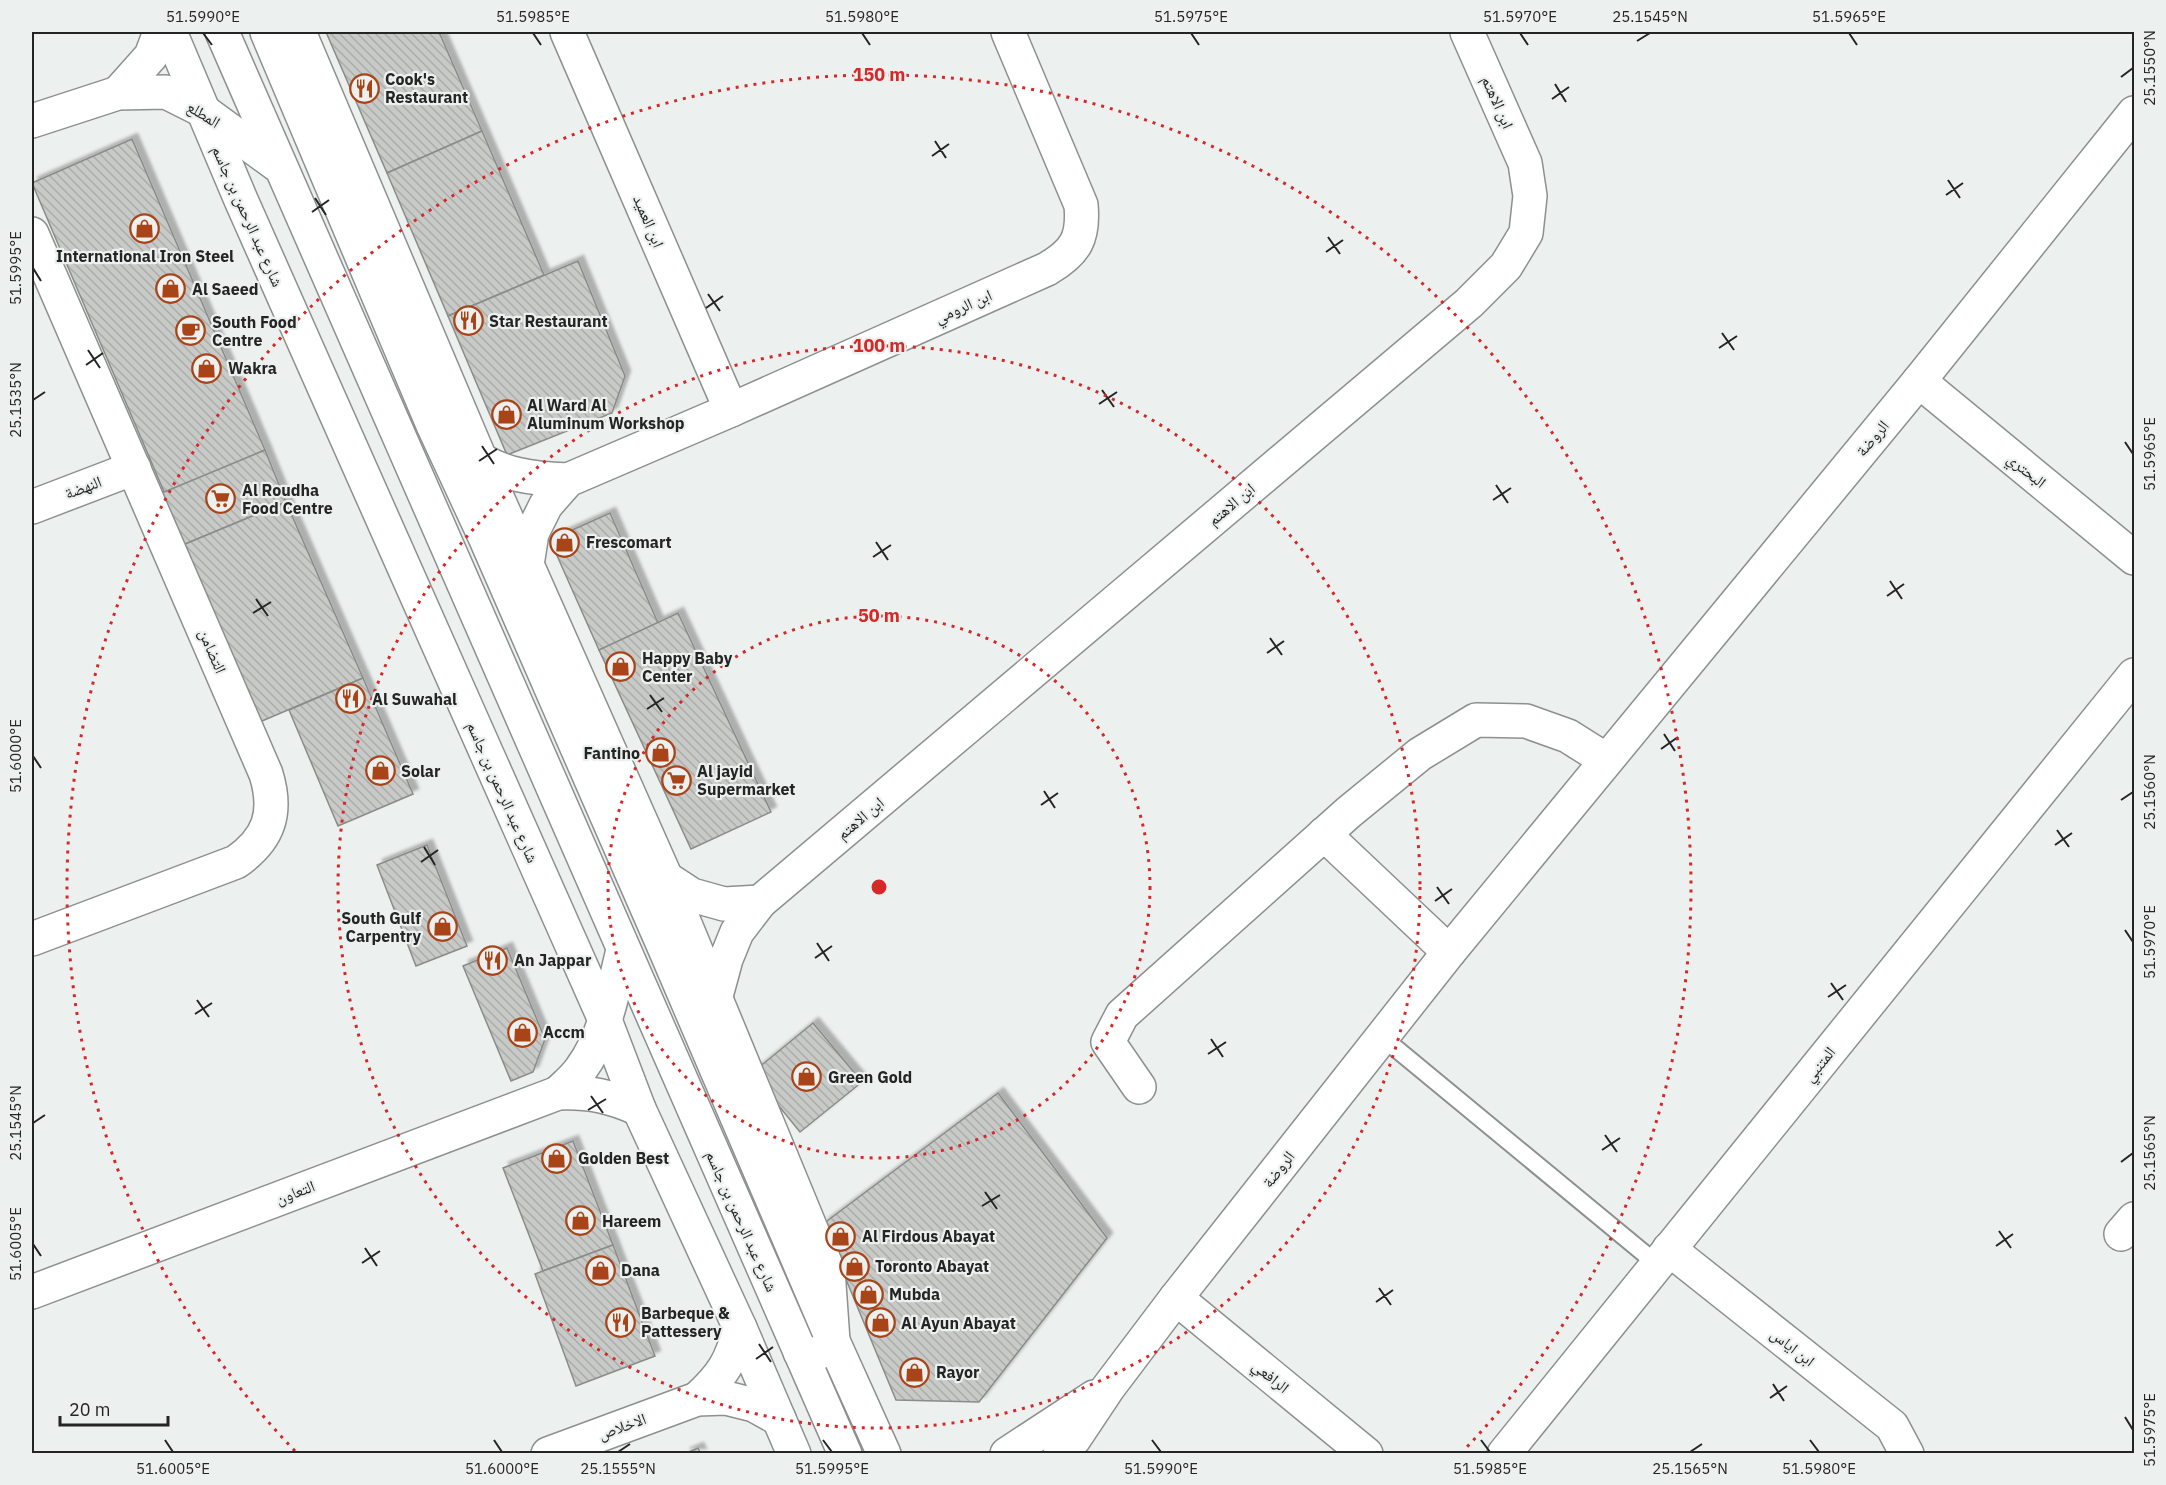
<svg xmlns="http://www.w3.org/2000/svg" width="2166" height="1485" font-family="'IBM Plex Sans','Noto Naskh Arabic',sans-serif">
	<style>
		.building { fill: url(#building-back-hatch); stroke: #8a8c89; stroke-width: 1.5; filter: url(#shadow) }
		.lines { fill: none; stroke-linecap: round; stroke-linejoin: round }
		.service-casing { stroke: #8c908e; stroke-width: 20 }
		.minor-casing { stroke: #8c908e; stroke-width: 36 }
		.secondary-casing { stroke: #8c908e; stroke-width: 36 }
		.service { stroke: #fff; stroke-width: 16 }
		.minor { stroke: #fff; stroke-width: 33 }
		.secondary { stroke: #fff; stroke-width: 33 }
		.ticks { fill: none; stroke: #232424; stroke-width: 2 }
		.ring { fill: none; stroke: #d62828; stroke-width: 3; stroke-dasharray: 3 6 }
		.labels { text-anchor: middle; stroke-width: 4.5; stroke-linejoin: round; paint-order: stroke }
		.poi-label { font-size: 16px; font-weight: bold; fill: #232424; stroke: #ecf0ee; text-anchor: start }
		.street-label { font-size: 16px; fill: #232424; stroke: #ecf0ee }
		.centre { fill: #d62828; stroke: #ecf0ee; stroke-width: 3 }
		.ring-label { font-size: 18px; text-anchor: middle; font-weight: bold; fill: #d62828; stroke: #ecf0ee; stroke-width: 4.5; stroke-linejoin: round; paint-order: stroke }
		.neatline { fill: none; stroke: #232424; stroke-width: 2 }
		.ticks-label { font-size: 15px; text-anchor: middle; fill: #232424 }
	</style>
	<defs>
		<pattern id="building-back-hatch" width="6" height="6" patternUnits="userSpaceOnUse" patternTransform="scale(1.5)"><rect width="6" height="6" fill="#c8cac7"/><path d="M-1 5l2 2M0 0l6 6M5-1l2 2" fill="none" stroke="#acadab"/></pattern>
		<filter id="shadow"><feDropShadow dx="5.5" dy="-5.5" stdDeviation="1.5" flood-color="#0004"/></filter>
	</defs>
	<rect width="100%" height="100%" fill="#ecf0ee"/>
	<g class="building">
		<path d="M 326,32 L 439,32 L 482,131 L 387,173 Z"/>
		<path d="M 482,131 L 544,275 L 448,316 L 387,173 Z"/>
		<path d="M 132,139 L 265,450 L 165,494 L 32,183 Z"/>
		<path d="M 578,261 L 625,376 L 612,413 L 507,455 L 448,316 Z"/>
		<path d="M 265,450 L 286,502 L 178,547 L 157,495 Z"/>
		<path d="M 286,502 L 363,678 L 255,724 L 178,547 Z"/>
		<path d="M 610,513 L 658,623 L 599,650 L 550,540 Z"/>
		<path d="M 678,613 L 771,812 L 691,849 L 599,650 Z"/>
		<path d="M 363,678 L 413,794 L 338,826 L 289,710 Z"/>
		<path d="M 427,845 L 467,946 L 416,966 L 377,865 Z"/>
		<path d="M 507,948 L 545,1039 L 533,1072 L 511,1081 L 463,966 Z"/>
		<path d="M 813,1023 L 862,1082 L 800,1132 L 752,1073 Z"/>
		<path d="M 998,1093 L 1107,1238 L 979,1402 L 896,1400 L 823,1224 Z"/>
		<path d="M 573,1141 L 613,1245 L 543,1271 L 503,1168 Z"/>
		<path d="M 613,1245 L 655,1356 L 576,1386 L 535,1274 Z"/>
		<path d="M 698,1448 L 701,1454 L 684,1454 Z"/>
	</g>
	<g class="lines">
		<defs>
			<path id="service" d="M 1382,1037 L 1657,1264"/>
			<g id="minor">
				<path d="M 170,32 L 241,200 L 605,1020 L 639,1109 L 740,1328 L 794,1454"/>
				<path d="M 299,32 L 481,461 L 666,878 L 828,1270 L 833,1341 C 823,1354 815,1356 800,1352"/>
				<path d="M 567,32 L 731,410"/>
				<path d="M 118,93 L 151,56 L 160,32"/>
				<path d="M 32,121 L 118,93 L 166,92 L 202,110 L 280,167"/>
				<path d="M 32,234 L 266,774 C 278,813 269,839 236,862 L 32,939"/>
				<path d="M 1919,381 L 2134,558"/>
				<path d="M 471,453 C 499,475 534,479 568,480"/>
				<path d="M 32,507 L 134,468"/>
				<path d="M 527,565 L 532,533 L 546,505 L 568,480 L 731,410 L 1047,269 C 1076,252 1084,238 1081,205 L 1008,32"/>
				<path d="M 1324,834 L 1449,952"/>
				<path d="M 666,878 L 692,895 L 724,904 L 760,902"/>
				<path d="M 716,996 L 726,959 L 737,932 L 760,902 L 1469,303 L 1506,266 L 1526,233 L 1530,196 L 1525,163 L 1467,32"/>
				<path d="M 1139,1087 L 1108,1042 L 1122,1015 L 1349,812 L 1420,754 L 1476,720 L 1526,721 L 1568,736 L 1606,760"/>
				<path d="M 558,1093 C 566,1085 575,1078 581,1069 C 606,1035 613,990 623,950"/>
				<path d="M 2121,1234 L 2134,1219"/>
				<path d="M 1669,1249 L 1892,1426 L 1907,1454"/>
				<path d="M 32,1292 L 558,1093 C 591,1092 610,1096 639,1109"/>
				<path d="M 1176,1298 L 1366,1454"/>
				<path d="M 697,1399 C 723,1375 731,1362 740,1328"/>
				<path d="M 548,1454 L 697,1399 L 726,1398 L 754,1405 L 779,1419"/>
				<path d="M 1007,1454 L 1094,1397"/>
				<path d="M 1060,1454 L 1074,1439 L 1108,1388 L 1176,1298 L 1449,952 L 1919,381 L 2134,113"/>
				<path d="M 1504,1454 L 2134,675"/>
			</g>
			<g id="secondary">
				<path d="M 222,32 L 845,1454"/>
				<path d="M 267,32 L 433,425 L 485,537 L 665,949 L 833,1341 L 884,1454"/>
			</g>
		</defs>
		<use href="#service" class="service-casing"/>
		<use href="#minor" class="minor-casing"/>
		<use href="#secondary" class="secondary-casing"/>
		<use href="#service" class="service"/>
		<use href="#minor" class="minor"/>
		<use href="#secondary" class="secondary"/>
	</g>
	<path class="ticks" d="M 203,33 L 212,45M 533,33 L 541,45M 862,33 L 870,45M 1191,33 L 1199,45M 1520,33 L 1528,45M 1849,33 L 1857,45M 1637,41 L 1650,33M 2121,77 L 2133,68M 1555,84 L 1566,102M 1552,99 L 1569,87M 935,141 L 946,158M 932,156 L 949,144M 1948,180 L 1960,198M 1946,195 L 1963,183M 315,198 L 326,215M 312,212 L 329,200M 1328,237 L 1340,254M 1326,252 L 1343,240M 33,268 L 41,281M 708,294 L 720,311M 706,308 L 723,296M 1722,333 L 1734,350M 1719,348 L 1737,336M 88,350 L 100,368M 86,365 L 103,353M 1102,390 L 1114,407M 33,400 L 45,392M 1099,404 L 1117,392M 2125,442 L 2133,454M 482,446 L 494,464M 479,461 L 497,449M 1496,485 L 1508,503M 1493,500 L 1511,488M 876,542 L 888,560M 873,557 L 891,545M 1890,581 L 1902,599M 1887,596 L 1904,584M 256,599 L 268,616M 253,613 L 271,602M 1270,638 L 1282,655M 1267,653 L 1284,641M 650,695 L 662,712M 647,709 L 664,698M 1664,734 L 1675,751M 1661,749 L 1678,737M 33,756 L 41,768M 1044,791 L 1055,808M 2121,800 L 2133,792M 1041,805 L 1058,793M 2057,830 L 2069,847M 2055,845 L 2072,833M 424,847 L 435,865M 421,862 L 438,850M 1437,887 L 1449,904M 1435,901 L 1452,889M 2125,930 L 2133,942M 817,943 L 829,961M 815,958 L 832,946M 1831,983 L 1843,1000M 1828,997 L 1846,985M 197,1000 L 209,1017M 195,1014 L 212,1003M 1211,1039 L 1223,1057M 1208,1054 L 1226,1042M 591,1096 L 603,1113M 588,1110 L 606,1099M 33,1123 L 45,1115M 1605,1135 L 1617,1152M 1602,1150 L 1620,1138M 2121,1162 L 2133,1153M 985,1192 L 997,1209M 982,1206 L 1000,1195M 1999,1231 L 2011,1248M 33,1244 L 41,1256M 1996,1246 L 2013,1234M 365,1248 L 377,1266M 362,1263 L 380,1251M 1379,1288 L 1391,1305M 1376,1302 L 1393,1290M 759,1344 L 771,1362M 756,1359 L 773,1347M 1773,1384 L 1784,1401M 1770,1398 L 1787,1386M 2125,1417 L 2133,1430M 165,1440 L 173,1452M 494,1440 L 502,1452M 823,1440 L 832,1452M 1152,1440 L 1161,1452M 1481,1440 L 1490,1452M 1810,1440 L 1819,1452M 618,1452 L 630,1444M 1690,1452 L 1702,1444"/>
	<g class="ring">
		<circle cx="879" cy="887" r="271"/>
		<circle cx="879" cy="887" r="541"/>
		<path d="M295 1451A812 812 0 1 1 1463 1451"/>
	</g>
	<defs>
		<symbol id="restaurant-ring" viewBox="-11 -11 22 22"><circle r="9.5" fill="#ecf0ee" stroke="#a94419" stroke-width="1.5"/><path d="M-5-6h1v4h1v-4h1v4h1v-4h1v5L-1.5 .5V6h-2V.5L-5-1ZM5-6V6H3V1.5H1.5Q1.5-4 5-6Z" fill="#a94419"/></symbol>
		<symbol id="shop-ring" viewBox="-11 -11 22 22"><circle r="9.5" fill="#ecf0ee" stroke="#a94419" stroke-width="1.5"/><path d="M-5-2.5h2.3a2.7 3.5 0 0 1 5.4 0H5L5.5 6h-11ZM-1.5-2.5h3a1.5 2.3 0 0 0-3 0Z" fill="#a94419"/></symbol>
		<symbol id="cafe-ring" viewBox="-11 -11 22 22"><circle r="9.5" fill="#ecf0ee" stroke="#a94419" stroke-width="1.5"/><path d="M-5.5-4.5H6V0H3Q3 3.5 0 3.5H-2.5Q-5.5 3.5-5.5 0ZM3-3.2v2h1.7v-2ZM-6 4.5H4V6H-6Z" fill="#a94419"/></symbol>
		<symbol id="supermarket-ring" viewBox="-11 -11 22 22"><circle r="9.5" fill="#ecf0ee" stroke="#a94419" stroke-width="1.5"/><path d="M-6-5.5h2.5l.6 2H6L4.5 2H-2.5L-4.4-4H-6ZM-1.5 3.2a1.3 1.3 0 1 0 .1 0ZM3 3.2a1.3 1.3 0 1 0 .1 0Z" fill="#a94419"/></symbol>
	</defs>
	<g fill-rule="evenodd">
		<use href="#restaurant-ring" x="348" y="72" width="33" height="33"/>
		<use href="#shop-ring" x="128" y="212" width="33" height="33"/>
		<use href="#shop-ring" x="154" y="272" width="33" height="33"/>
		<use href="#restaurant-ring" x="452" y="304" width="33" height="33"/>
		<use href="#cafe-ring" x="174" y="314" width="33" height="33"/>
		<use href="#shop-ring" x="190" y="352" width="33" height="33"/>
		<use href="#shop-ring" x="490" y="398" width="33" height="33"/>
		<use href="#supermarket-ring" x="204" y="482" width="33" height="33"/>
		<use href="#shop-ring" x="548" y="526" width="33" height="33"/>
		<use href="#shop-ring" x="604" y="650" width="33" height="33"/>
		<use href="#restaurant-ring" x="334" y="682" width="33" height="33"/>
		<use href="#shop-ring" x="644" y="736" width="33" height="33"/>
		<use href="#shop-ring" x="364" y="754" width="33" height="33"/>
		<use href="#supermarket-ring" x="660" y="764" width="33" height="33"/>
		<use href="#shop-ring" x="426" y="910" width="33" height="33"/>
		<use href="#restaurant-ring" x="476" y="944" width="33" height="33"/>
		<use href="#shop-ring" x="506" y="1016" width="33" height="33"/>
		<use href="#shop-ring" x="790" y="1060" width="33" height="33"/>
		<use href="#shop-ring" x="540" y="1142" width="33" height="33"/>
		<use href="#shop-ring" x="564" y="1204" width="33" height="33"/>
		<use href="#shop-ring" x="824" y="1220" width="33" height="33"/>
		<use href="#shop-ring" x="838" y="1250" width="33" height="33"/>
		<use href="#shop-ring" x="584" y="1254" width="33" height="33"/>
		<use href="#shop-ring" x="852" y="1278" width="33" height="33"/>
		<use href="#restaurant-ring" x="604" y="1306" width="33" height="33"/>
		<use href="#shop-ring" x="864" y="1306" width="33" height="33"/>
		<use href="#shop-ring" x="898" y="1356" width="33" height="33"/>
	</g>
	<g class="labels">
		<g class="poi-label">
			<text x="385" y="85">Cook's<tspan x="385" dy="18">Restaurant</tspan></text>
			<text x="145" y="262" text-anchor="middle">International Iron Steel</text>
			<text x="192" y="295">Al Saeed</text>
			<text x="489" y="327">Star Restaurant</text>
			<text x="212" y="328">South Food<tspan x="212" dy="18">Centre</tspan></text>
			<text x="228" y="374">Wakra</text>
			<text x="527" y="411">Al Ward Al<tspan x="527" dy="18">Aluminum Workshop</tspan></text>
			<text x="242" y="496">Al Roudha<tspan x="242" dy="18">Food Centre</tspan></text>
			<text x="586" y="548">Frescomart</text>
			<text x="642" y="664">Happy Baby<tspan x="642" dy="18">Center</tspan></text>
			<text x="372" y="705">Al Suwahal</text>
			<text x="640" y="759" text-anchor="end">Fantino</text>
			<text x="401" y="777">Solar</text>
			<text x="697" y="777">Al jayid<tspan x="697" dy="18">Supermarket</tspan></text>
			<text x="421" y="924" text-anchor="end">South Gulf<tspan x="421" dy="18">Carpentry</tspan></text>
			<text x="514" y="966">An Jappar</text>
			<text x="543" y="1038">Accm</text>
			<text x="828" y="1083">Green Gold</text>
			<text x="578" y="1164">Golden Best</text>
			<text x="602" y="1227">Hareem</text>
			<text x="862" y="1242">Al Firdous Abayat</text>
			<text x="875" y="1272">Toronto Abayat</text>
			<text x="621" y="1276">Dana</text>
			<text x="889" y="1300">Mubda</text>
			<text x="641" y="1319">Barbeque &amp;<tspan x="641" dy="18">Pattessery</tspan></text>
			<text x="901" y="1329">Al Ayun Abayat</text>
			<text x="936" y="1378">Rayor</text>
		</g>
		<g class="street-label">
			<text transform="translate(1498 102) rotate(66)" y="6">ابن الاهتم</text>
			<text transform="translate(204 114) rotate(32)" y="6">المطلع</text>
			<text transform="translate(248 216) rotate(66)" y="6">شارع عبد الرحمن بن جاسم</text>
			<text transform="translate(649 221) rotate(67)" y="6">ابن العميد</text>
			<text transform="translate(963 306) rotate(-24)" y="6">ابن الرومي</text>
			<text transform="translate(1872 438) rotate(-50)" y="6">الروضة</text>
			<text transform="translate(2027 470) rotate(39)" y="6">البحتري</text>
			<text transform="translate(83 487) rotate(-21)" y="6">النهضة</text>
			<text transform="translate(1231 504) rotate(-40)" y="6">ابن الاهتم</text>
			<text transform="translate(213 651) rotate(67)" y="6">التضامن</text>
			<text transform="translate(503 792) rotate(66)" y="6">شارع عبد الرحمن بن جاسم</text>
			<text transform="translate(860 818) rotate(-40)" y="6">ابن الاهتم</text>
			<text transform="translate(1819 1064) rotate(-51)" y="6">المتنبي</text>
			<text transform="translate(1278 1169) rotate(-52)" y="6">الروضة</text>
			<text transform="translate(295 1192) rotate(-21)" y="6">التعاون</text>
			<text transform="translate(742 1221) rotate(66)" y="6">شارع عبد الرحمن بن جاسم</text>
			<text transform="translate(1793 1347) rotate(38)" y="6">ابن اياس</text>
			<text transform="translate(1271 1376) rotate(39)" y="6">الرافعي</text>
			<text transform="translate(622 1426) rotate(-20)" y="6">الاخلاص</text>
		</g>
	</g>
	<circle cx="879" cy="887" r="9" class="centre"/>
	<g class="ring-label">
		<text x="879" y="81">150 m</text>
		<text x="879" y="352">100 m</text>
		<text x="879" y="622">50 m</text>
	</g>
	<rect width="2166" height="1485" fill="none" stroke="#ecf0ee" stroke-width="66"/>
	<path d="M60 1416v9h108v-9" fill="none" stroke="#232424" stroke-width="3"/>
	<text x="69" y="1416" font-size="18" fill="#232424" stroke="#ecf0ee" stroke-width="4.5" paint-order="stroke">20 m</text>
	<rect x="33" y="33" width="2100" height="1419" class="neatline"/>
	<g class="ticks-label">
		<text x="203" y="22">51.5990°E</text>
		<text x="533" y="22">51.5985°E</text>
		<text x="862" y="22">51.5980°E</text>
		<text x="1191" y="22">51.5975°E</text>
		<text x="1520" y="22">51.5970°E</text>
		<text x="1650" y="22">25.1545°N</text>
		<text x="1849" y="22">51.5965°E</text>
		<text transform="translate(2150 68) rotate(-90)" y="5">25.1550°N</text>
		<text transform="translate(16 268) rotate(-90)" y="5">51.5995°E</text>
		<text transform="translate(16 400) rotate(-90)" y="5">25.1535°N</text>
		<text transform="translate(2150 454) rotate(-90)" y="5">51.5965°E</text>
		<text transform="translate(16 756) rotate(-90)" y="5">51.6000°E</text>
		<text transform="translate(2150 792) rotate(-90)" y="5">25.1560°N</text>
		<text transform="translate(2150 942) rotate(-90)" y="5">51.5970°E</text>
		<text transform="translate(16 1123) rotate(-90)" y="5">25.1545°N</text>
		<text transform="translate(2150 1153) rotate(-90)" y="5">25.1565°N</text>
		<text transform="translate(16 1244) rotate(-90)" y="5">51.6005°E</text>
		<text transform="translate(2150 1430) rotate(-90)" y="5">51.5975°E</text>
		<text x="173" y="1474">51.6005°E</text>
		<text x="502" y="1474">51.6000°E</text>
		<text x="618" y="1474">25.1555°N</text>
		<text x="832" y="1474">51.5995°E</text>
		<text x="1161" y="1474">51.5990°E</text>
		<text x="1490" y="1474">51.5985°E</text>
		<text x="1690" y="1474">25.1565°N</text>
		<text x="1819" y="1474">51.5980°E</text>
	</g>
</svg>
